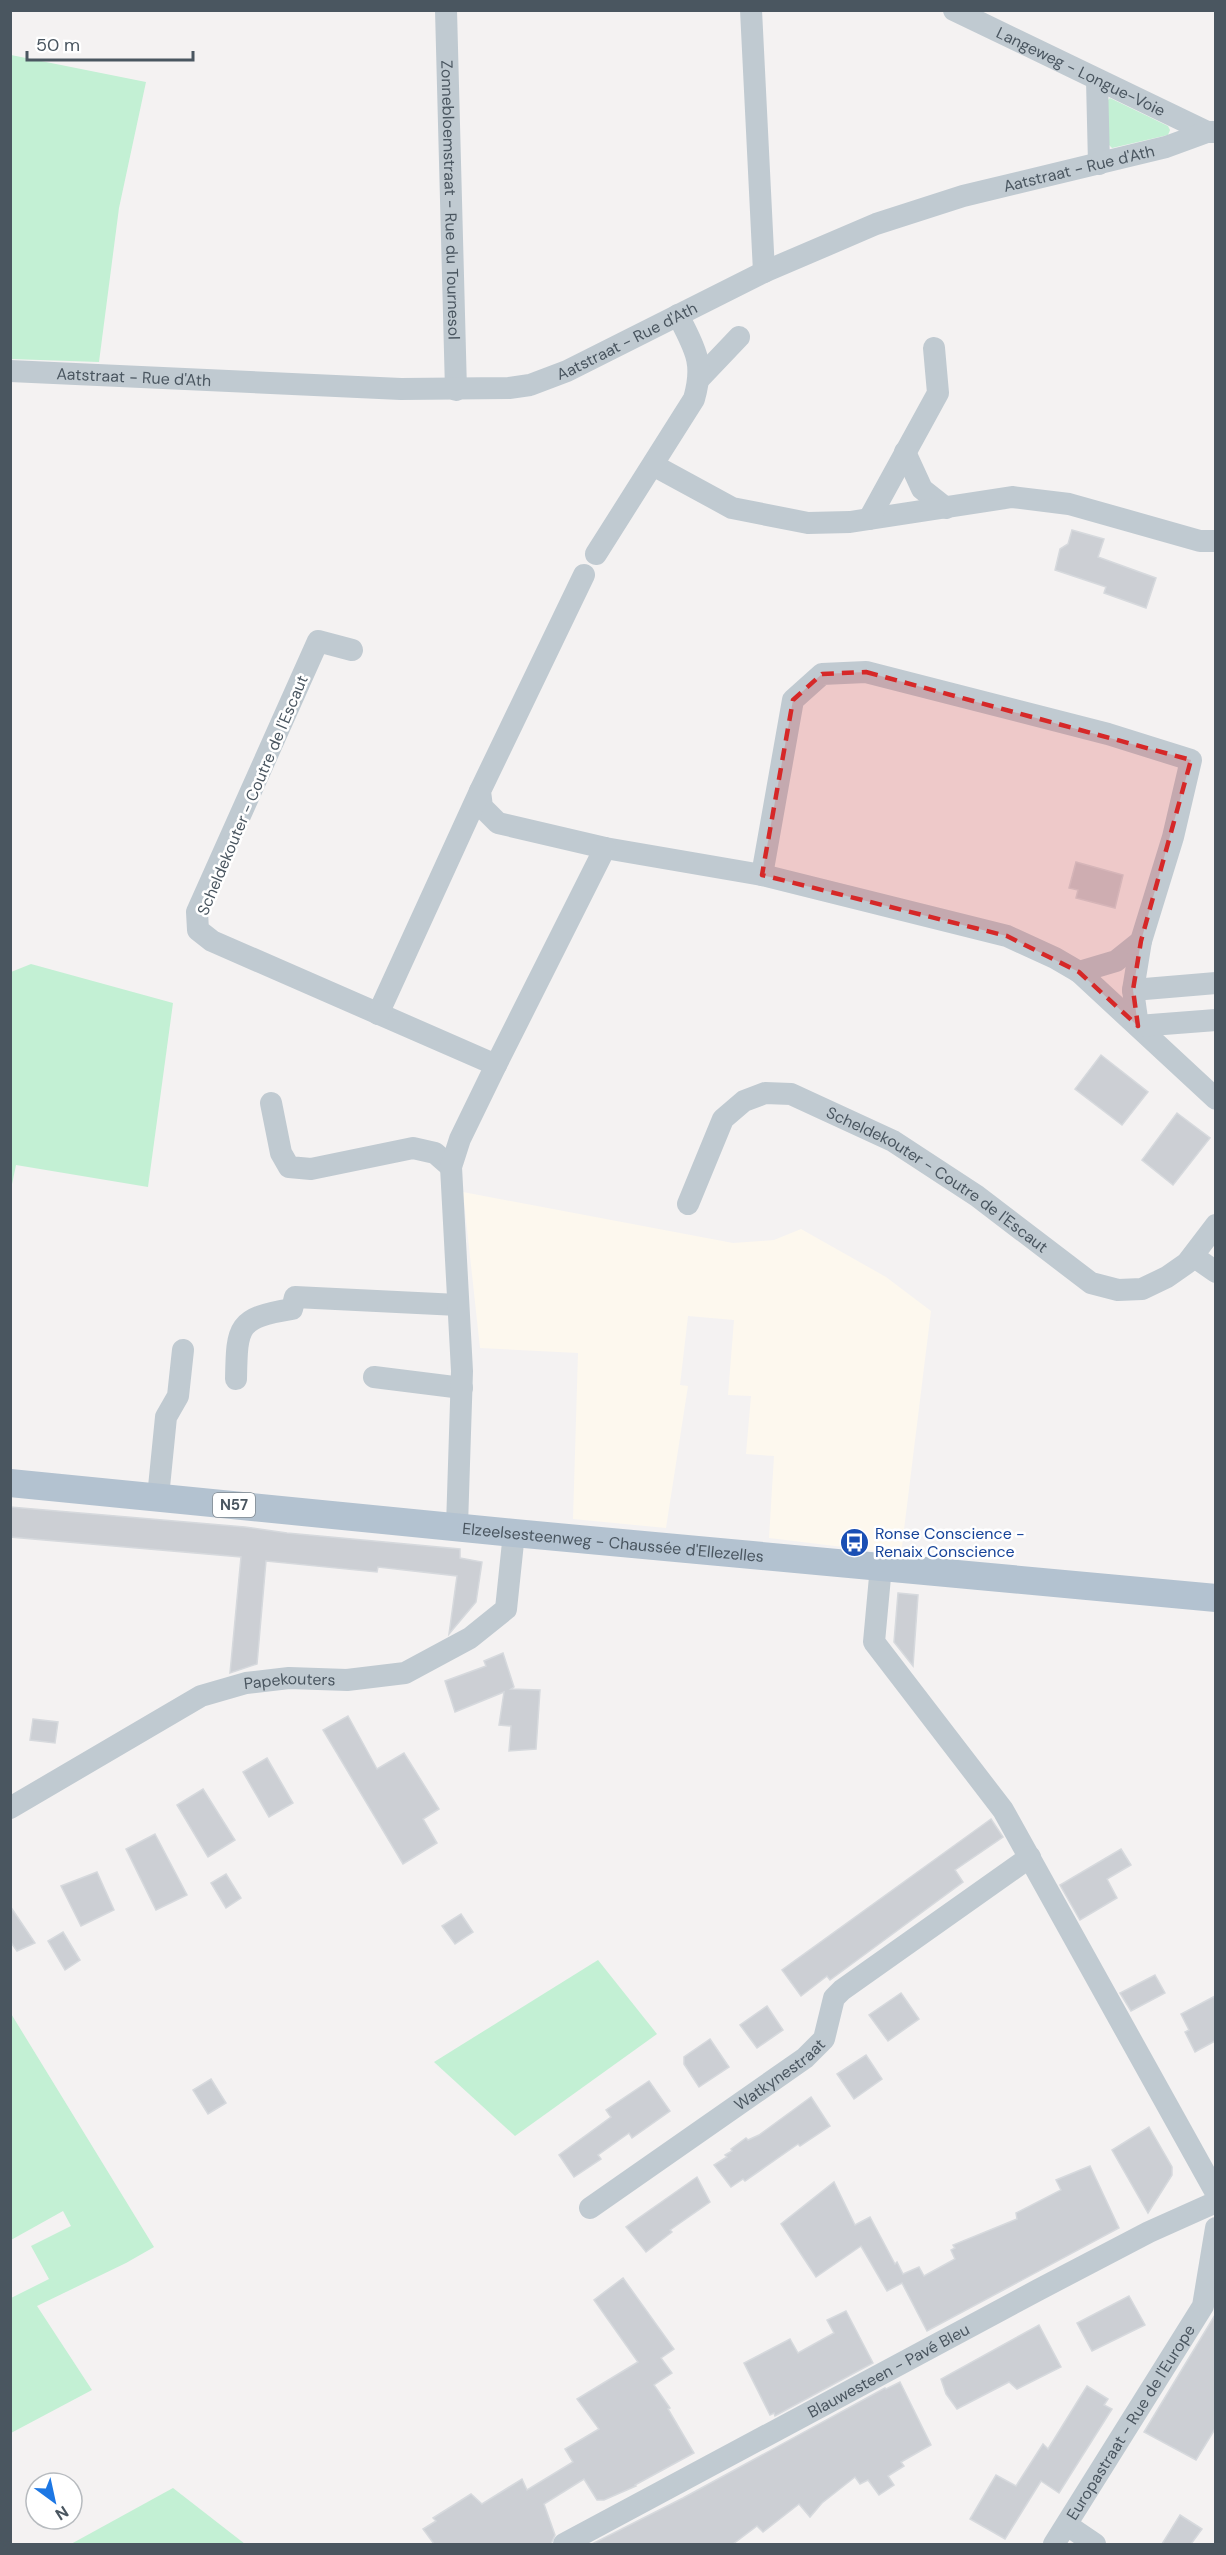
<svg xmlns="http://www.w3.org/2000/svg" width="1226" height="2555" font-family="'DM Sans',sans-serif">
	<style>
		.commercial { fill: #fdf8ee }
		.green { fill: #c3f0d4 }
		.building { fill: #cccfd4; stroke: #d6d9dd; stroke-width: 1.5 }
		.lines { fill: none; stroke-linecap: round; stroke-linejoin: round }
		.minor { stroke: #c0cad1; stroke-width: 22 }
		.major { stroke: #b3c2d0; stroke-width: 28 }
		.marked { fill: #d62828; fill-opacity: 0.2; stroke: #d62828; stroke-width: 4.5; stroke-dasharray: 12 8; stroke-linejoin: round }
		.labels { text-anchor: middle; stroke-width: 5; stroke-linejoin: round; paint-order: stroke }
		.shield { fill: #fff; stroke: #808990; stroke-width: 1.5 }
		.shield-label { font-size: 15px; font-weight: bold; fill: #4a5660 }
		.street-label { font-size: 16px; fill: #4a5660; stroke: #fff }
		.transit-label { font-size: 16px; fill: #164399; stroke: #fff; text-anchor: start }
	</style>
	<rect width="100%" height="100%" fill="#f4f2f2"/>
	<path class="commercial" d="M 463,1192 L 733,1243 L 774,1240 L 801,1229 L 886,1277 L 931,1311 L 901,1554 L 769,1538 L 774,1456 L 746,1454 L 751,1396 L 728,1395 L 734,1320 L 688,1316 L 680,1385 L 688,1386 L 666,1528 L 573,1519 L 578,1353 L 480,1348 Z"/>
	<g class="green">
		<path d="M 11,55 L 146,82 L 119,208 L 99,362 L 11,359 Z"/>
		<path d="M 1110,98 L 1168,126 L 1170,130 L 1168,135 L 1112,148 L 1109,145 L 1107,101 Z"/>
		<path d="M 31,964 L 173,1003 L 148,1187 L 16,1165 L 11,1189 L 11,972 Z"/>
		<path d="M 598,1960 L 657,2034 L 515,2136 L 434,2062 Z"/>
		<path d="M 10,2012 L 154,2247 L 126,2263 L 37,2306 L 92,2390 L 11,2433 L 11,2298 L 49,2279 L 31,2246 L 71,2226 L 63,2211 L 11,2240 Z"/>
		<path d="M 173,2488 L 245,2544 L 71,2544 Z"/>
	</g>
	<g class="building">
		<path d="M 1072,530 L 1104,539 L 1098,557 L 1156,578 L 1146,608 L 1104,593 L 1106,587 L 1055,570 L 1060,549 L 1068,544 Z"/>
		<path d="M 1076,862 L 1123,875 L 1115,908 L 1076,898 L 1078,890 L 1069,888 Z"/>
		<path d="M 1101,1055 L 1148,1092 L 1122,1125 L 1075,1089 Z"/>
		<path d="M 1177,1113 L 1210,1138 L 1173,1185 L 1142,1160 Z"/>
		<path d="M 10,1507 L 245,1527 L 287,1533 L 460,1549 L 460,1558 L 482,1562 L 476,1602 L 449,1634 L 457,1576 L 378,1567 L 377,1572 L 266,1561 L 257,1664 L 230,1673 L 241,1557 L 10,1537 Z"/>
		<path d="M 898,1593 L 918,1595 L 913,1666 L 894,1642 Z"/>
		<path d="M 503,1653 L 514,1687 L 511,1689 L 540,1690 L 536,1749 L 509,1751 L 511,1726 L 499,1725 L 504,1692 L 455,1712 L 445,1681 L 486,1666 L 484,1661 Z"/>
		<path d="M 348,1716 L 377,1769 L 404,1753 L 439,1809 L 423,1819 L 437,1843 L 403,1864 L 323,1730 Z"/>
		<path d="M 33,1719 L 58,1722 L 55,1743 L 30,1740 Z"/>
		<path d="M 267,1758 L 293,1803 L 269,1817 L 243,1772 Z"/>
		<path d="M 203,1789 L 235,1840 L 208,1857 L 177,1805 Z"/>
		<path d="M 991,1819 L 1003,1837 L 955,1870 L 963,1882 L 830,1980 L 827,1976 L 801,1996 L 782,1970 Z"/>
		<path d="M 155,1834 L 187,1895 L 156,1910 L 126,1849 Z"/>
		<path d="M 1121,1849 L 1131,1865 L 1107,1879 L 1117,1898 L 1080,1920 L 1060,1885 Z"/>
		<path d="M 97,1872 L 114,1910 L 81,1926 L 61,1886 Z"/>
		<path d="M 226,1874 L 241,1898 L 226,1908 L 211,1883 Z"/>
		<path d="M 10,1906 L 35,1943 L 17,1951 L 10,1941 Z"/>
		<path d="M 461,1914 L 473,1932 L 455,1944 L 442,1926 Z"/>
		<path d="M 63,1932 L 80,1960 L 65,1970 L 48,1941 Z"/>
		<path d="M 1155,1975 L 1165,1993 L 1131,2011 L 1120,1993 Z"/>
		<path d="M 901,1993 L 919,2019 L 888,2041 L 869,2015 Z"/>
		<path d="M 1215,1996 L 1215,2041 L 1195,2052 L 1185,2032 L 1189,2030 L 1181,2014 Z"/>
		<path d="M 767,2006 L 783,2030 L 757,2048 L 740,2025 Z"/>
		<path d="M 710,2039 L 729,2067 L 699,2087 L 684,2064 L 684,2057 Z"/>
		<path d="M 866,2055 L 882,2079 L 854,2099 L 837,2074 Z"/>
		<path d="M 211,2079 L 226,2103 L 208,2114 L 193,2090 Z"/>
		<path d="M 649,2081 L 670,2111 L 632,2138 L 629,2133 L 598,2155 L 601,2159 L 574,2177 L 559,2155 L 611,2117 L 606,2110 Z"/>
		<path d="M 811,2097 L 830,2126 L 800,2146 L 798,2144 L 745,2181 L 743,2179 L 731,2187 L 714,2165 L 727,2157 L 725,2155 L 732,2151 L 731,2149 L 746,2138 L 748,2140 L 759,2135 Z"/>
		<path d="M 1149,2127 L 1172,2167 L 1172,2175 L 1148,2213 L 1112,2150 Z"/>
		<path d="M 1090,2166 L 1119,2228 L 927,2331 L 902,2283 L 887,2291 L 861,2246 L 816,2277 L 781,2224 L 834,2182 L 855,2225 L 870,2217 L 895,2264 L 897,2262 L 903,2274 L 919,2267 L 924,2276 L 955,2259 L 951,2250 L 955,2248 L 953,2245 L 1017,2219 L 1016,2213 L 1061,2190 L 1056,2180 Z"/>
		<path d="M 697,2177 L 710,2202 L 670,2230 L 672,2232 L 646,2252 L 626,2227 Z"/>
		<path d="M 623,2278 L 674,2349 L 661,2358 L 672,2373 L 654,2385 L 670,2408 L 668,2409 L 694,2453 L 635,2485 L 636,2486 L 604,2500 L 597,2500 L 584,2479 L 544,2504 L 555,2535 L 551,2544 L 434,2544 L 423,2529 L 436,2521 L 433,2518 L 471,2494 L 482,2504 L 522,2479 L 527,2490 L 573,2462 L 565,2449 L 599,2429 L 577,2399 L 638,2362 L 594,2300 Z"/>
		<path d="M 1129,2296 L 1145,2325 L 1092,2351 L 1077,2323 Z"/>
		<path d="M 846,2311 L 873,2363 L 775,2416 L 774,2413 L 770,2415 L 744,2363 L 790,2339 L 798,2353 L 834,2333 L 827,2320 Z"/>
		<path d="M 1215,2315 L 1215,2429 L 1196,2460 L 1144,2432 Z"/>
		<path d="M 1039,2325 L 1061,2367 L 1017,2389 L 1009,2382 L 957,2409 L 946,2394 L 941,2379 Z"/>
		<path d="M 900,2382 L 931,2445 L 901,2462 L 904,2466 L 888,2476 L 894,2485 L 879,2495 L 868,2480 L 860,2484 L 855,2477 L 822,2503 L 810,2517 L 799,2504 L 763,2532 L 757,2526 L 733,2544 L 592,2544 L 683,2498 L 885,2388 L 886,2389 Z"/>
		<path d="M 1087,2386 L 1108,2399 L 1104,2405 L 1112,2409 L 1059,2493 L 1041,2481 L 1005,2539 L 970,2519 L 996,2475 L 1016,2486 L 1043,2444 L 1048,2449 Z"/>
		<path d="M 1180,2515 L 1202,2529 L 1191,2544 L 1162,2544 Z"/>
	</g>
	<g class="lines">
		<g class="minor">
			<path id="s1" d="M 446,10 L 456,390"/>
			<path d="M 751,10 L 764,272"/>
			<path id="s2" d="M 954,10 L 1207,132"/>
			<path d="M 1097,80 L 1099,164"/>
			<path id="s3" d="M 10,371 L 401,389 L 509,388 L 530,385 L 567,371 L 764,272 L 876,224 L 963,196 L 1166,147 L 1207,132 L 1216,132"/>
			<path d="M 700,378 L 739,337"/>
			<path d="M 905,452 L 922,489 L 946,508"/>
			<path d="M 653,465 L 732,508 L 808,523 L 850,522 L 1012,497 L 1069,504 L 1200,541 L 1216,541"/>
			<path d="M 869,519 L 938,393 L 934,348"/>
			<path d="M 596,554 L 694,399 C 705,361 694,348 678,315"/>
			<path d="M 584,575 L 480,791 L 482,807 L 498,823 L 605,848 L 762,875 L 1007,936 L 1055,958 L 1079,972 L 1216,1099"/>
			<path d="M 352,650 L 318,641 L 197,912 L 198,930 L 212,941 L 496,1065"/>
			<path d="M 762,875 L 793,700 L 822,674 L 866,672 L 1108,734 L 1191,760 L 1173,837 L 1141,941 L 1116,961 L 1079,972"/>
			<path d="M 1141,941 L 1133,990 L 1138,1026 L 1216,1020"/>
			<path d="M 1133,990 L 1216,983"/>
			<path d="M 378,1014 L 480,791"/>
			<path d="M 271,1103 L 281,1153 L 289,1167 L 311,1169 L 413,1148 L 435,1153 L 451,1167"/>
			<path id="s4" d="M 688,1204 L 723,1119 L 744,1101 L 765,1093 L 791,1094 L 893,1141 L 977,1196 L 1091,1283 L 1118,1290 L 1142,1289 L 1167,1277 L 1187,1263 L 1216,1225"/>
			<path d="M 1193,1256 L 1216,1272"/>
			<path d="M 374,1377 L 462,1388"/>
			<path d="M 236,1379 C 237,1326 237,1318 292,1309 L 295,1297 L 458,1305"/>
			<path d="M 158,1497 L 166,1417 L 178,1396 L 183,1350"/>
			<path d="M 457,1526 L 462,1371 L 451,1167 L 460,1139 L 496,1065 L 605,848"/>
			<path d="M 881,1566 L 874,1642 L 1003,1810 L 1216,2193"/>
			<path id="s5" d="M 10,1808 L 201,1696 L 246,1683 L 289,1678 L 347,1680 L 405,1673 L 470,1638 L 506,1609 L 514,1533"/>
			<path id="s6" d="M 590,2208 L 805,2058 L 824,2039 L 834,1998 L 842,1990 L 1030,1857"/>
			<path d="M 1067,2525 L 1095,2544"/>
			<path id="s7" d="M 564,2544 L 1038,2290 L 1149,2232 L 1216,2202"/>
			<path id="s8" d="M 1054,2544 L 1203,2306 L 1216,2228"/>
		</g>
		<path class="major" id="s9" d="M 10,1483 L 514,1533 L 1216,1598"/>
	</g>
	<path class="marked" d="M 866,672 L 1191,760 L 1141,941 L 1133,990 L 1138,1026 L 1079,972 L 1007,936 L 762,875 L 793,700 L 822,674 Z"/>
	<defs>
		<symbol id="bus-disc" viewBox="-11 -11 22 22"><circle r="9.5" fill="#1a4fb4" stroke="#fff"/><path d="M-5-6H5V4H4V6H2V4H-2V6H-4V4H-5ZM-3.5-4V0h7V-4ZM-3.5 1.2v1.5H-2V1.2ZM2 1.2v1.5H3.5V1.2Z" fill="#fff"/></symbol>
	</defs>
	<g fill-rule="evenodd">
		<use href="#bus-disc" x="838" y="1526" width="33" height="33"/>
	</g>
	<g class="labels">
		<rect class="shield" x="213" y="1493" width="42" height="24" rx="4.5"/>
		<g class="shield-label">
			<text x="234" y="1510">N57</text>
		</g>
		<g class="street-label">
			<text dy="6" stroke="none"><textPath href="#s2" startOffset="141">Langeweg - Longue-Voie</textPath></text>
			<text dy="6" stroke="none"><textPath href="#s3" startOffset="1113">Aatstraat - Rue d'Ath</textPath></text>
			<text dy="6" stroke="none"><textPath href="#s1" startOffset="190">Zonnebloemstraat - Rue du Tournesol</textPath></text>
			<text dy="6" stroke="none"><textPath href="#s3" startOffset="627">Aatstraat - Rue d'Ath</textPath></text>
			<text dy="6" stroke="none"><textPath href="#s3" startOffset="124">Aatstraat - Rue d'Ath</textPath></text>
			<text transform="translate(252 795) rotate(-67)" y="6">Scheldekouter - Coutre de l'Escaut</text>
			<text dy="6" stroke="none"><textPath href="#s4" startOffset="338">Scheldekouter - Coutre de l'Escaut</textPath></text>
			<text dy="6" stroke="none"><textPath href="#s9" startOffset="606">Elzeelsesteenweg - Chaussée d'Ellezelles</textPath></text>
			<text dy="6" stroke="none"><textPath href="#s5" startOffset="312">Papekouters</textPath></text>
			<text dy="6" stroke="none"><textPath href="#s6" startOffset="232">Watkynestraat</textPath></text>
			<text dy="6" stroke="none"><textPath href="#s7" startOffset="368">Blauwesteen - Pavé Bleu</textPath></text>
			<text dy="6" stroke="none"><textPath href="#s8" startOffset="144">Europastraat - Rue de l'Europe</textPath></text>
		</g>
		<g class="transit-label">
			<text x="875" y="1539">Ronse Conscience -<tspan x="875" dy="18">Renaix Conscience</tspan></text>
		</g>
	</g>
	<rect width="1226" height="2555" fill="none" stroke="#4a5660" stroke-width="24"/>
	<g transform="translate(54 2501) rotate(147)"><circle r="28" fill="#ffffff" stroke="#b7bbbf" stroke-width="1.5"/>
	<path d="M0-4.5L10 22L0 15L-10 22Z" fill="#1d77e4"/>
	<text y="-9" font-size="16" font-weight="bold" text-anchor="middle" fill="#4a5660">N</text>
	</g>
	<path d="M27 51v9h166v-9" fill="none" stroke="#4a5660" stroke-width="3"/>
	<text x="36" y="51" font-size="18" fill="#4a5660" stroke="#ffffff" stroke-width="4.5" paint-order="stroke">50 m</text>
</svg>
